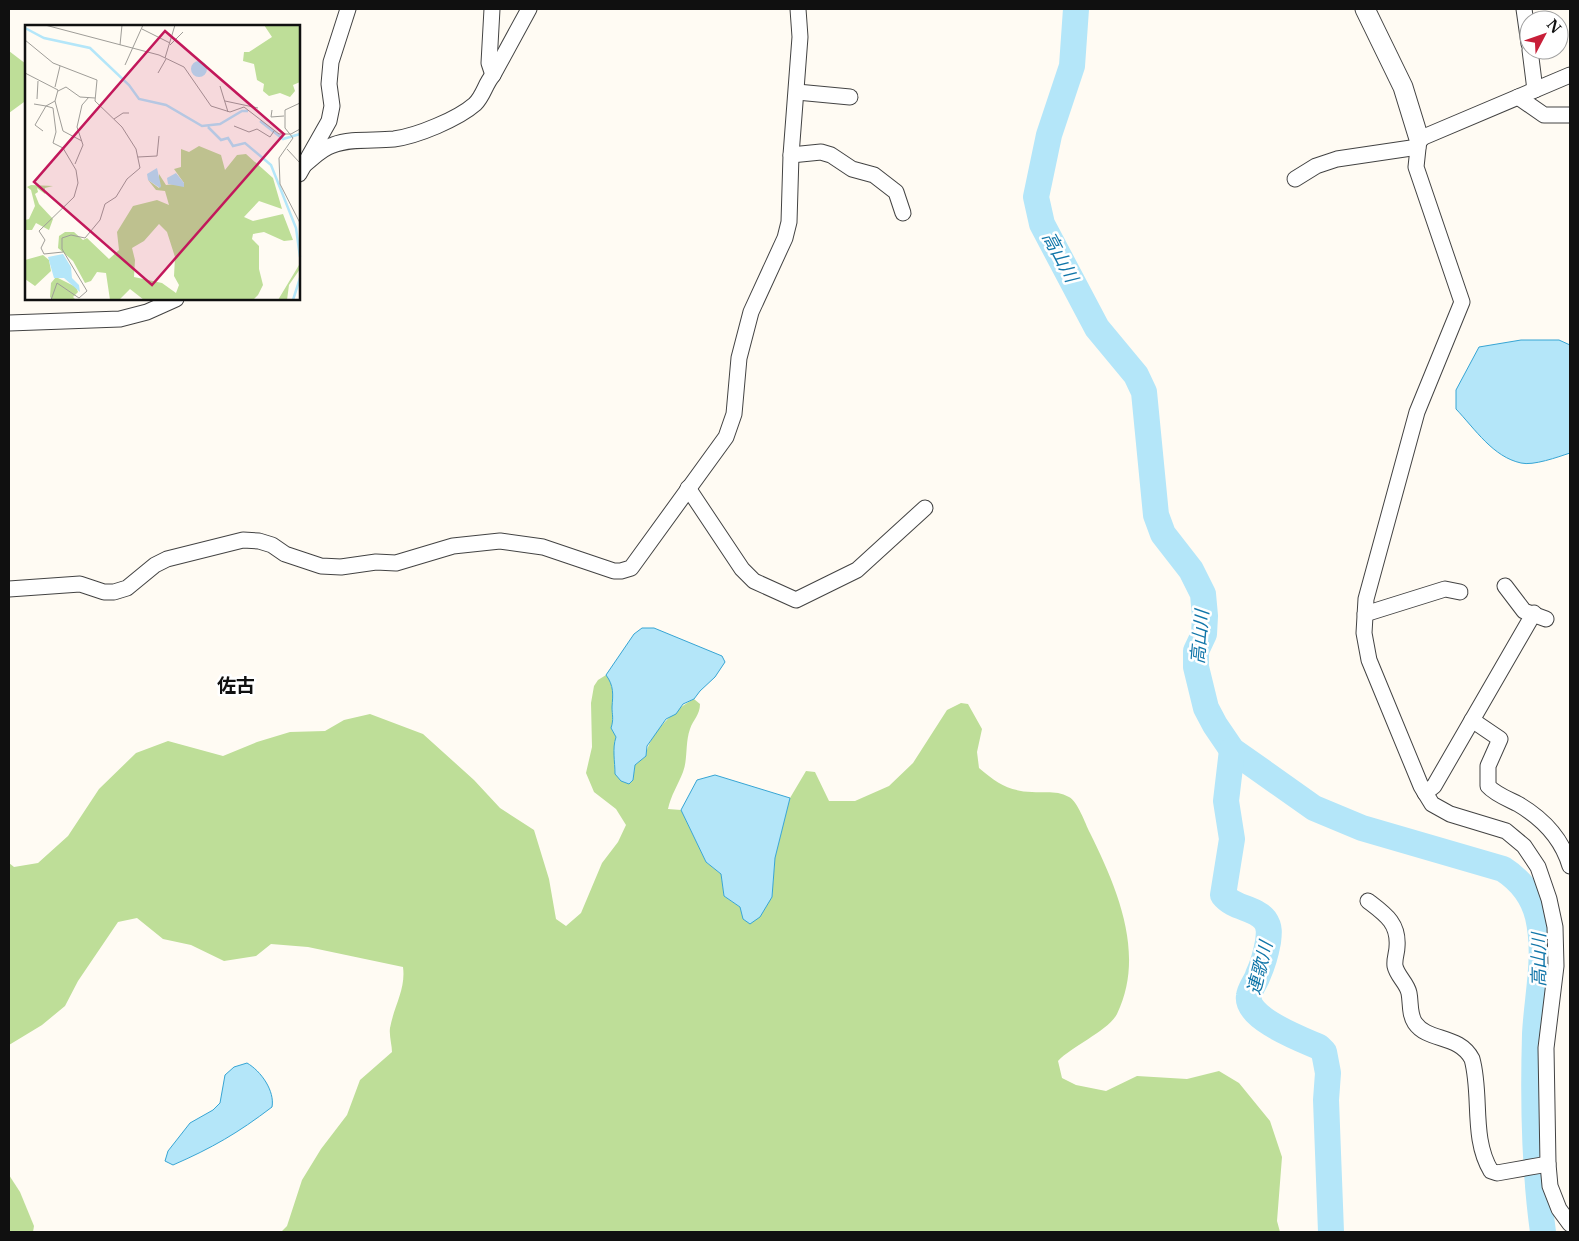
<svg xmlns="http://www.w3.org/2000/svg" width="1579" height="1241" font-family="'Libre Baskerville','Noto Sans JP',serif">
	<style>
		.forest { fill: #bede98 }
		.water { fill: #b4e6f9; stroke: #37a5d4 }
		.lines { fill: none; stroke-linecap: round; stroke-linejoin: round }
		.river { stroke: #b4e6f9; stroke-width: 26 }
		.minor-casing { stroke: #434343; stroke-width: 17 }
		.tertiary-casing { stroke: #434343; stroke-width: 21 }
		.minor { stroke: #fff; stroke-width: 15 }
		.tertiary { stroke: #fff; stroke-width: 19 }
		.labels { text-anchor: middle; stroke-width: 5; stroke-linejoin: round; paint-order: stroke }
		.water-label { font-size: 18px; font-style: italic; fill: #1176a9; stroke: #fff }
		.quarter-label { font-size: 19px; font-weight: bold; fill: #101010; stroke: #fff }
		.inset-river { fill: none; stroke: #b4e6f9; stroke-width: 2.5 }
		.inset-road { fill: none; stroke: #9f9d98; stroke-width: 1 }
		.view { fill: #c2185b; fill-opacity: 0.15; stroke: #c2185b; stroke-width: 2.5 }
		.inset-edge { fill: none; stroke: #101010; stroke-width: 2.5 }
	</style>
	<rect width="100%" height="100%" fill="#fffbf3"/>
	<g class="forest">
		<path d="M 9,51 L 26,64 L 26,103 L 24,102 L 9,113 Z"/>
		<path d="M 606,675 C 614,686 613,694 612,707 C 612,715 614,719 611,728 L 616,737 C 612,749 615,761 615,774 L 633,780 L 635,765 L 646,756 C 647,736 677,707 694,699 L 700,704 C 700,715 693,720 690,729 C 685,743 688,759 683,772 C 678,785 671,795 668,809 L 681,810 L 706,862 L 721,874 L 724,896 L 740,907 L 743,919 L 772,897 L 775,858 L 790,798 L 806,771 L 815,772 L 829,801 L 855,801 L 889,786 L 913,763 L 947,710 L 961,703 L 968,704 L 982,729 L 977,752 L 979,768 C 997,783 1008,791 1032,792 C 1046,793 1057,790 1069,797 C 1078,802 1085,823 1090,833 C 1117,888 1146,954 1117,1014 C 1108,1031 1072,1046 1058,1061 L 1062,1078 L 1076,1085 L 1106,1091 L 1137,1076 L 1187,1079 L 1219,1071 L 1239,1083 L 1270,1121 L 1282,1157 L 1277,1221 L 1280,1232 L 281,1232 L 287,1226 L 302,1180 L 321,1149 L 347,1115 L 360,1080 L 392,1052 C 392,1045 389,1036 390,1028 C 394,1006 406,989 403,967 L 308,947 L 271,944 L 256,956 L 224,961 L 191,945 L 163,939 L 137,918 L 118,922 L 78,981 L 65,1006 L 42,1025 L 9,1045 L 9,863 L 14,867 L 38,863 L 68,836 L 99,789 L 136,753 L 168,741 L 223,756 L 257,742 L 290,732 L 325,731 L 344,720 L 370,714 L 423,734 L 474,780 L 500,808 L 534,830 L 549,879 L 556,919 L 566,926 L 581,913 L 602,863 L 618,842 L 626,825 L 616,809 L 594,792 L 586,773 L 592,747 L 591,703 L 594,686 L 598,680 Z"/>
		<path d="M 9,1175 L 20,1192 L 34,1226 L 33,1232 L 9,1232 Z"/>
	</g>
	<g class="water">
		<path d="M 1521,340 L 1559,340 L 1570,345 L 1570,453 C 1558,457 1533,466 1521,463 C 1493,457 1475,429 1456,409 L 1456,390 L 1479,347 Z"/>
		<path d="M 642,628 L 654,628 L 722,656 L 725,662 L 715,677 L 700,691 L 694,699 L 683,704 L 676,714 L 666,719 L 647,746 L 646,756 L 635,765 L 633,780 L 629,784 L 621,781 L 615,774 C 615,761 612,749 616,737 L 611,728 C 614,719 612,715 612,707 C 613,694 614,686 606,675 L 634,634 Z"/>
		<path d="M 715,775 L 790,798 L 775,858 L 772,897 L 760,917 L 750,924 L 743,919 L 740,907 L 724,896 L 721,874 L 706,862 L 681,810 L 697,780 Z"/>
		<path d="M 247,1063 C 261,1071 275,1091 272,1107 C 238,1133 212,1148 173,1165 L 165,1161 L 168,1151 L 190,1123 L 213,1110 L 220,1103 L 225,1075 L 234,1067 Z"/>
	</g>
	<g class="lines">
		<g class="river">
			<path d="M 1076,9 L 1072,66 L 1049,135 L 1036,197 L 1042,224 L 1097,328 L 1136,375 L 1144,392 L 1156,515 L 1163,534 L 1191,570 L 1203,594 L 1205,616 L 1204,634 L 1196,651 L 1196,667 L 1206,708 L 1215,725 L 1232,750 L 1314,808 L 1362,828 L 1503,869 C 1520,880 1533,896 1538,917 C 1547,956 1537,995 1535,1034 C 1533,1101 1534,1167 1543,1232"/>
			<path d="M 1232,750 L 1226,801 L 1232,839 L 1223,895 C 1234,909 1255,907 1265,920 C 1270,927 1269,934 1268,942 C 1266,953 1263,964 1258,975 C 1256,982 1250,988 1249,996 C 1245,1018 1301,1039 1319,1047 L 1324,1052 L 1328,1073 L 1326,1100 L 1331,1232"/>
		</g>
		<defs>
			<g id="minor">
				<path d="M 492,9 L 489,63 L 493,75"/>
				<path d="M 1524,9 L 1529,44"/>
				<path d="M 1530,50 L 1535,90"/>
				<path d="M 1570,75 L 1419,139 L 1416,167 L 1462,302 L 1417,412 L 1366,599 L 1364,633 L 1369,660 L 1421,786 L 1432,804 L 1450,814 L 1506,831 L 1524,846 L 1538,867 L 1549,899 L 1555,927 L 1556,966 L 1546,1048 L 1548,1164 L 1550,1186 L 1559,1209 L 1570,1224"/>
				<path d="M 797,92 L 850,97"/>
				<path d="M 1518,97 L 1544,115 L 1570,115"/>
				<path d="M 791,155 L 821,152 L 831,155 L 852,169 L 874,175 L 896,192 L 903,213"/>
				<path d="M 304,165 C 313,158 322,148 333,145 C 351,138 374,141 394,139 C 417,136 458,119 475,104 C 484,95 485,84 493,75 L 529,9"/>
				<path d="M 299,174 L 329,121 L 332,106 L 329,84 L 331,62 L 348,9"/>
				<path d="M 1295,179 L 1316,166 L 1337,159 L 1418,147"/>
				<path d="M 9,323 L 120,319 L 147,312 L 176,299"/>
				<path d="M 688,488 L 742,569 L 754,581 L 796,600 L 857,570 L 925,508"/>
				<path d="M 1505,586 L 1524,611 L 1546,619"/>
				<path d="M 9,589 L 80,584 L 104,592 L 114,592 L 127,588 L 155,565 L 167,559 L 243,540 L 259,541 L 272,545 L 285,554 L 321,566 L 341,567 L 376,562 L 396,563 L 453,546 L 500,541 L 543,547 L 614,571 L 621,571 L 631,568 L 726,437 L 734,414 L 739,358 L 751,312 L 785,238 L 789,222 L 791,155 L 800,37 L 798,9"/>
				<path d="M 1365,614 L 1445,589 L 1460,592"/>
				<path d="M 1472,720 L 1500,739 L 1488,766 L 1488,786 C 1495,794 1508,799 1518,804 C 1542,818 1562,839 1570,866"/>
				<path d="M 1425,793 L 1434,786 L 1534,613"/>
				<path d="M 1368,901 C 1385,914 1399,923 1397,947 C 1397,953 1394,959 1395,966 C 1397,976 1407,983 1409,993 C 1411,1003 1409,1014 1415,1023 C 1428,1042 1459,1034 1472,1059 C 1482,1095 1471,1138 1491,1171 L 1497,1173 L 1548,1164"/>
			</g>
			<path id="tertiary" d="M 1365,9 L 1403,87 L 1419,139"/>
		</defs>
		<use href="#minor" class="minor-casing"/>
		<use href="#tertiary" class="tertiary-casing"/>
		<use href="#minor" class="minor"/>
		<use href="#tertiary" class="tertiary"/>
	</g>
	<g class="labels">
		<g class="water-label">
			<text transform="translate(1060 257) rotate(62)" y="6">高山川</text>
			<text transform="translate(1200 637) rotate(-85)" y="6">高山川</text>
			<text transform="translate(1539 960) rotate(-90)" y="6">高山川</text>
			<text transform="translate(1260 968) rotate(-76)" y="6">連歌川</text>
		</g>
		<g class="quarter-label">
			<text x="236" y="692">佐古</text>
		</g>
	</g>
	<g transform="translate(25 25)">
		<rect width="275" height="275" fill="#fffbf3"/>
		<path d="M 239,0 L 275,0 L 275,57 L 268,60 L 270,66 L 265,72 L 255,68 L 244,71 L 238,66 L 239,59 L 232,55 L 229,39 L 218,36 L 219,27 L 224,27 L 247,12 ZM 174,121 L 196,130 L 200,145 L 212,130 L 221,129 L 248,153 L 257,184 L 234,176 L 219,192 L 228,196 L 258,189 L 268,215 L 259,216 L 239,207 L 228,209 L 227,214 L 234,221 L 234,244 L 238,260 L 233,270 L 228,275 L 119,275 L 105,264 L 94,275 L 85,275 L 81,248 L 72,247 L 66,256 L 60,258 L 48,236 L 33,223 L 34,211 L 40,207 L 49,207 L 58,215 L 62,213 L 84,234 L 94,225 L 92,207 L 108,181 L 132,175 L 144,180 L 140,166 L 131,165 L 123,155 L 134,163 L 134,149 L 141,160 L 159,158 L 149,144 L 156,142 L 156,124 L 164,127 ZM 134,199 L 142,207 L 150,232 L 149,251 L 154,260 L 151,268 L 137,258 L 109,252 L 110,235 L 107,223 L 119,216 ZM 6,160 L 28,161 L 20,163 L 20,169 L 12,163 L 13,167 L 10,169 L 14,179 L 28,194 L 24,205 L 11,198 L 7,205 L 0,205 L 0,195 L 4,194 L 10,181 L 6,165 L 2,162 ZM 275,224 L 275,244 L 264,260 L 262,275 L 253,275 L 274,240 ZM 18,230 L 24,235 L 26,246 L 10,261 L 0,254 L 0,235 ZM 31,252 L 51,262 L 53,267 L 48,272 L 51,275 L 28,275 L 25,272 L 26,258 Z" fill="#bede98" fill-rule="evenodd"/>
		<path d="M166 44a8 8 0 1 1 16 0a8 8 0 1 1-16 0ZM 132,143 L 136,161 L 135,163 L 123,155 L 122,149 ZM 151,148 L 159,158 L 159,162 L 143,159 L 142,153 ZM 38,229 L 46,242 L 47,253 L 54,260 L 55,267 L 39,253 L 29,253 L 23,232 Z" fill="#b4e6f9"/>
		<path class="inset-river" d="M 0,3 L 19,13 L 65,23 L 104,60 L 114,74 L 141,80 L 177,101 L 195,99 L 217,86 L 223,86M 235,96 L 258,114 L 275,109M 183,102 L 196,115 L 203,113 L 208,121 L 220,118 L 246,140 L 271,203 L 275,232M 268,275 L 275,253"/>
		<path class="inset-road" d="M 20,0 L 134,30 L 159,42 L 186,81 L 205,87 L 219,82 L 254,109 L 266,109 L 275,104M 117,4 L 145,18M 0,15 L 28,38 L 72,55 L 70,76 L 97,102 L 111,124 L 115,143 L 102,154 L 91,172 L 80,179 L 75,195 L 60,213 L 46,210 L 37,213 L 37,224 L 62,266 L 54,273 L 32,258 L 26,275M 95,20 L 97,0M 145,20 L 158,7M 140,33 L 150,0M 100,40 L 118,0M 0,48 L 33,65 L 30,76 L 21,81 L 28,83 L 31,107 L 28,118 L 38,123 L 51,145 L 53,158 L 49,172 L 14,206 L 20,215 L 16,223 L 19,229 L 38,227M 133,48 L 141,34M 195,61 L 203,87M 30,62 L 35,41M 33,66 L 41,62 L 55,72 L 70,73M 12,74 L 13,56M 30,76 L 38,106 L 57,116M 200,76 L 233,83M 275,78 L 260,85 L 260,103 L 268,113 L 254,133 L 255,159 L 275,198M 9,79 L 21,81 L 10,100 L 18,106M 247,85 L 246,92 L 259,91M 89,94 L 98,88 L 104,88M 209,101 L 224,107 L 232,104 L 245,112 L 249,106M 262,124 L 275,138M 113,132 L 132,131 L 134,111M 50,139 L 58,120 L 52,102 L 57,80 L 64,72"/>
		<path class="view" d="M 140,6 L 259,109 L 127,260 L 9,157 Z"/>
		<rect width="275" height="275" class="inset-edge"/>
	</g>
	<rect width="1579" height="1241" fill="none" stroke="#101010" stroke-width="20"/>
	<g transform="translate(1544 35) rotate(49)"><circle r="24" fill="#ffffff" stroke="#9f9f9f"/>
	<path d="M0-4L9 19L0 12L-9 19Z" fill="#c81f39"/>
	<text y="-8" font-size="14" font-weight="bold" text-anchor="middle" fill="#101010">N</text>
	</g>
</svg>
